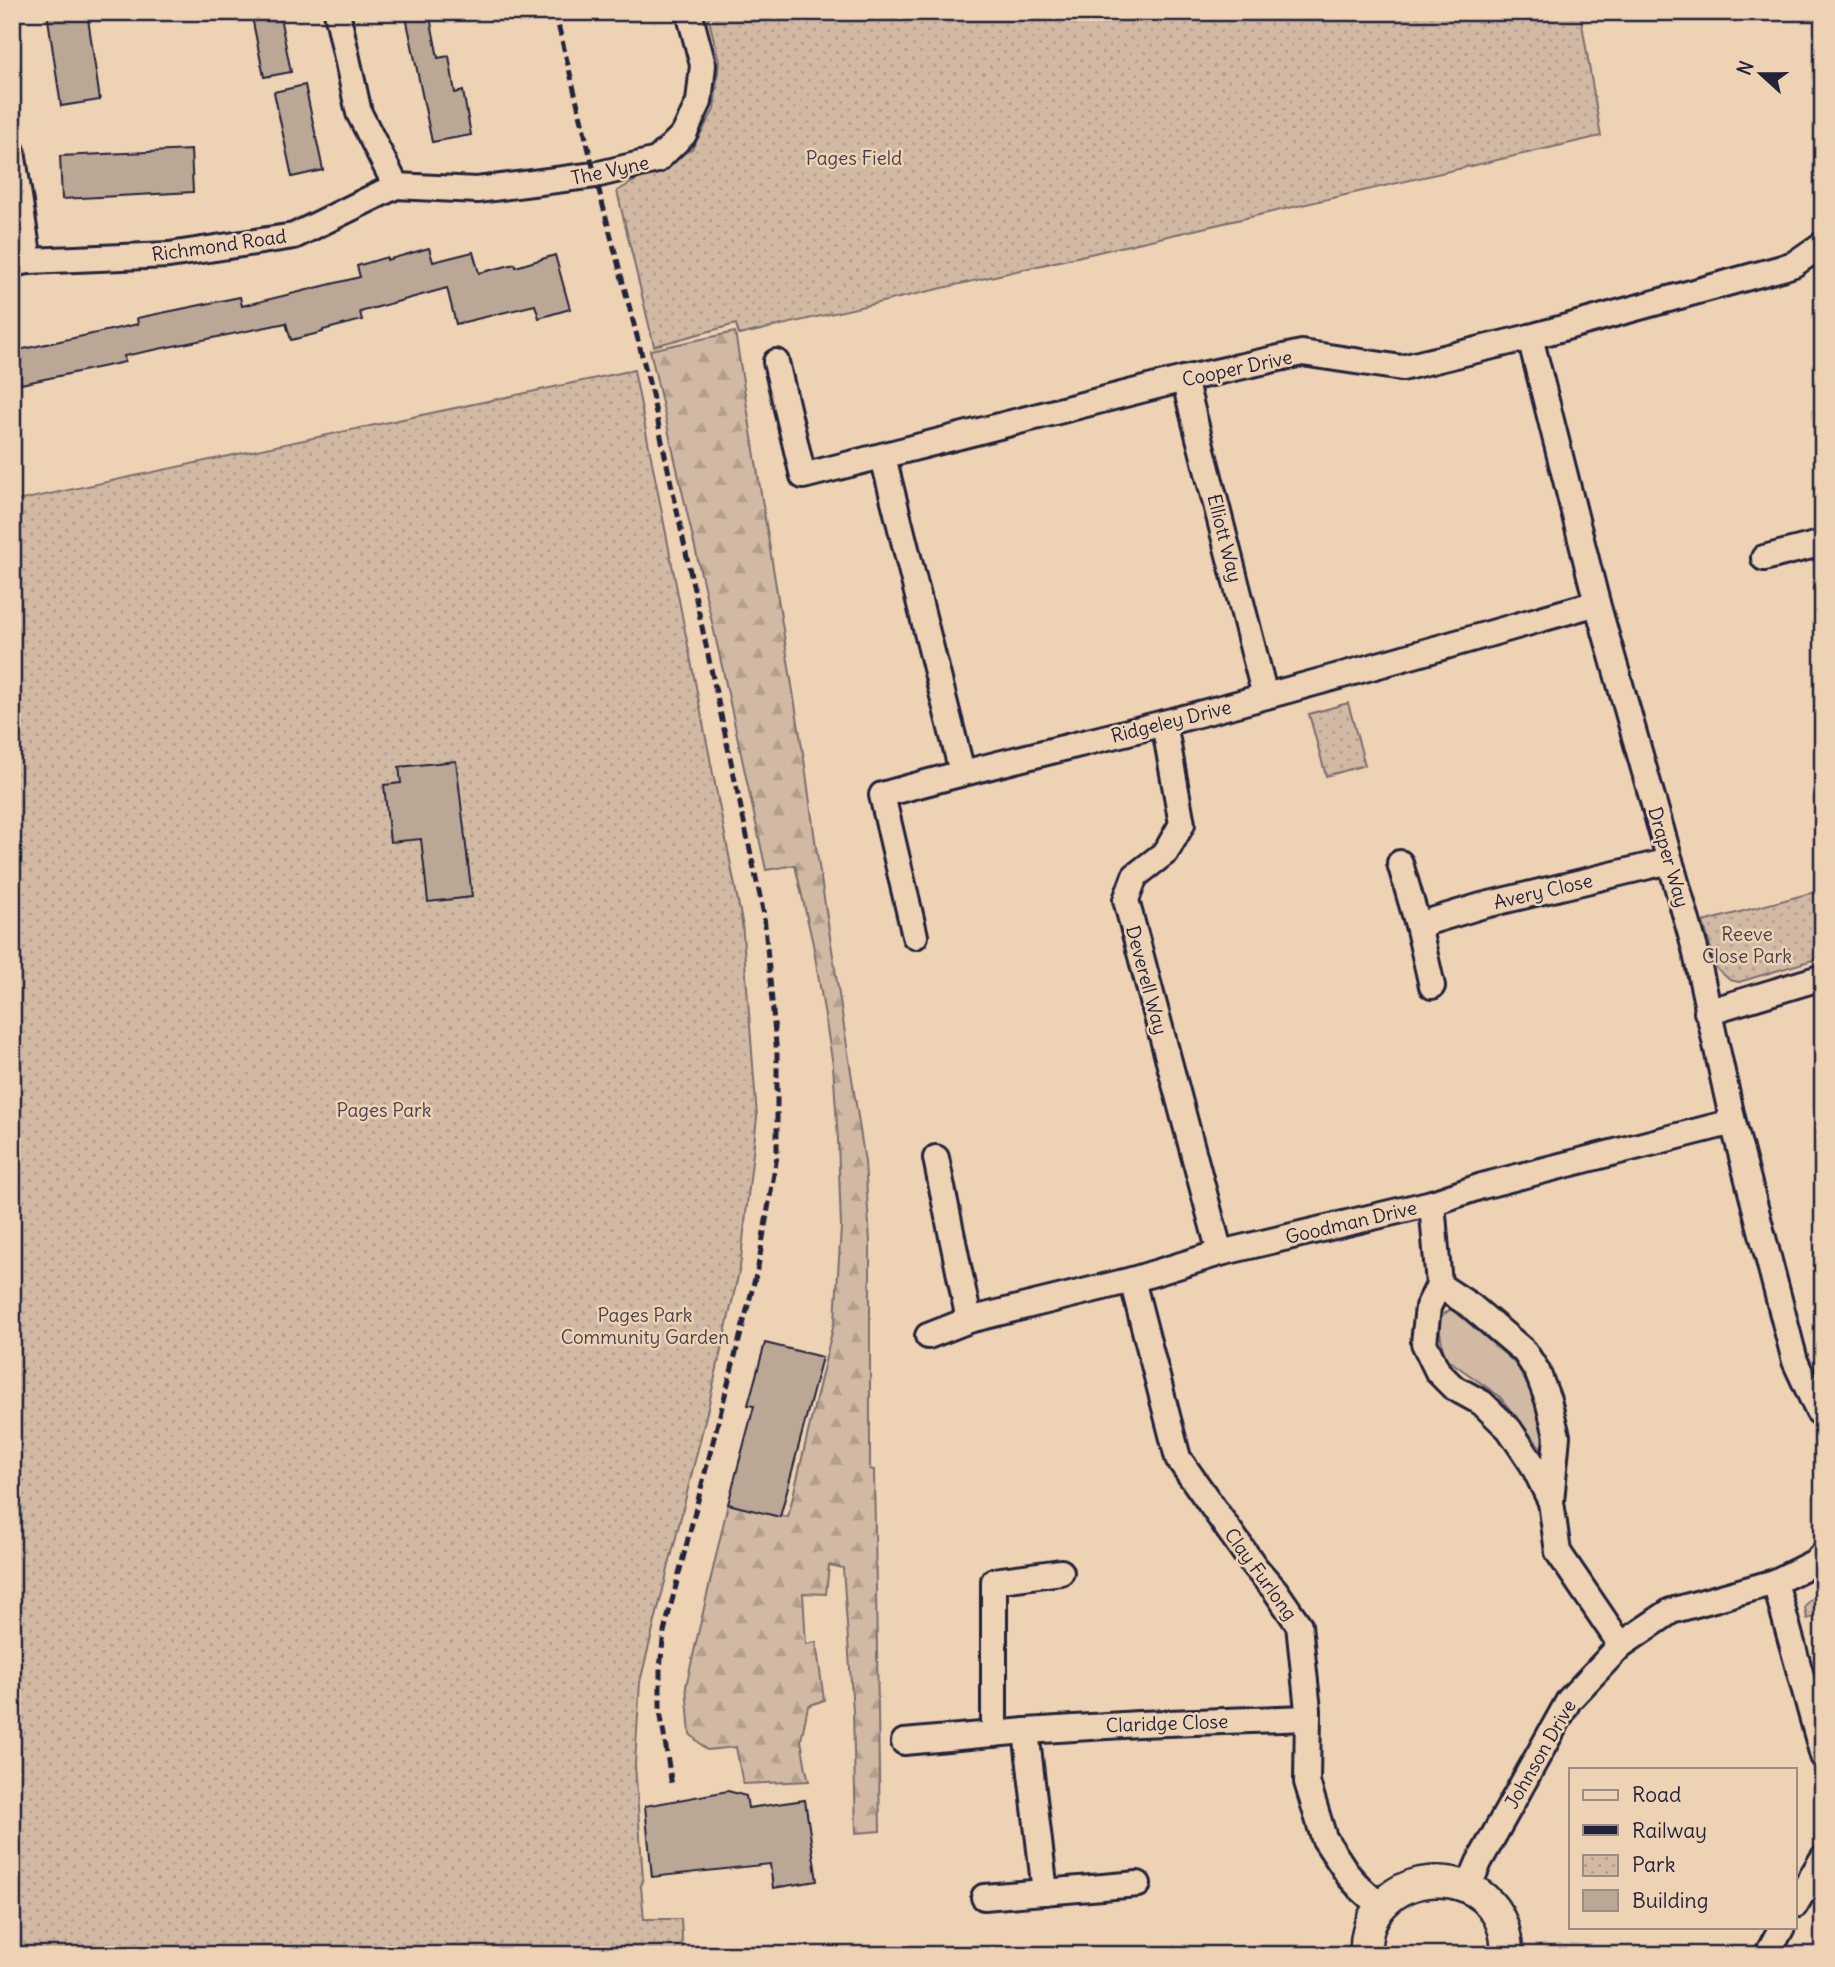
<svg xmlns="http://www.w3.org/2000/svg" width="1835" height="1967" font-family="Delius,sans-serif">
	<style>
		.grass { fill: #d1b9a3; stroke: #7a6e6f; stroke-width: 2 }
		.forest { fill: url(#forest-firs); stroke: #7a6e6f; stroke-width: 2 }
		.park { fill: url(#park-dots); stroke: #7a6e6f; stroke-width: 2 }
		.building { fill: #bba796; stroke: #22223b; stroke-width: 2 }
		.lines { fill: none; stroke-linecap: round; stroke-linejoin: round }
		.minor-casing { stroke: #22223b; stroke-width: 30 }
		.tertiary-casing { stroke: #22223b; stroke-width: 35 }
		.minor { stroke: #eed2b4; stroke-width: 24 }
		.tertiary { stroke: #eed2b4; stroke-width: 30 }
		.rail { stroke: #22223b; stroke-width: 5; stroke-dasharray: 10 5; stroke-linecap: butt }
		.labels { text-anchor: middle; stroke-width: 5; stroke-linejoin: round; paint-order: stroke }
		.park-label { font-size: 19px; fill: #454050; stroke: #eed2b4 }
		.street-label { font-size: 19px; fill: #22223b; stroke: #eed2b4 }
	</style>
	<defs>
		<pattern id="forest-firs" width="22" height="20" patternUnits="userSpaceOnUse" patternTransform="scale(1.75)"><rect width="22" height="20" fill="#d1b9a3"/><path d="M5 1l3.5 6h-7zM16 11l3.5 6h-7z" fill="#b39f8d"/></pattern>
		<pattern id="park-dots" width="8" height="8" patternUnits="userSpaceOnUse" patternTransform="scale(1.75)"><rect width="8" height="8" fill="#d1b9a3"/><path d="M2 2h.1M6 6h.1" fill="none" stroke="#b39f8d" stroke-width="1.8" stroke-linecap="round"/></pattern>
	</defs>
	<rect width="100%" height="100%" fill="#eed2b4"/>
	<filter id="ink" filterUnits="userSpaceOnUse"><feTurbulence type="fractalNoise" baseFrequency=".0143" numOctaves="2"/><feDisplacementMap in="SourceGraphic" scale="14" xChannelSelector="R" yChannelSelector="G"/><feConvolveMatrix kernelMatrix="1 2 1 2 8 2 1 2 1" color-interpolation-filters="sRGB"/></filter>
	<g filter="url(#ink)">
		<path class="grass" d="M 1452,1308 L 1517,1365 L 1538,1406 L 1545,1453 L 1499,1396 L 1444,1357 L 1438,1319 Z"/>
		<path class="forest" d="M 735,332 L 805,766 L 815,840 L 865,1162 L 870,1242 L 870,1469 L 874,1470 L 880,1831 L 856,1833 L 853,1711 L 843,1568 L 829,1565 L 826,1594 L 803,1593 L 806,1644 L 816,1642 L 824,1700 L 808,1706 L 801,1740 L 806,1769 L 809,1781 L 743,1784 L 736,1747 L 707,1750 L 690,1734 L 686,1686 L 728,1504 L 788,1517 L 835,1319 L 841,1228 L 838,1140 L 833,1065 L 813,944 L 795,865 L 766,870 L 724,675 L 650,350 Z"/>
		<g class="park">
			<path d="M 707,12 L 1580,12 L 1601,136 L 739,335 L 736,324 L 654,346 L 617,191 L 692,149 L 714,110 L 719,61 Z"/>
			<path d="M 634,370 L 742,922 L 757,1117 L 740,1267 L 708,1408 L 640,1682 L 635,1764 L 643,1879 L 641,1886 L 644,1919 L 681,1919 L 683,1955 L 12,1955 L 12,502 Z"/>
			<path d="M 1348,703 L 1365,765 L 1326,776 L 1309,714 Z"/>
			<path d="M 1818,891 L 1823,908 L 1823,957 L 1739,982 L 1730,980 L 1717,969 L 1703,922 Z"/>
			<path d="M 1819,1596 L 1823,1596 L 1823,1614 L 1807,1619 L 1805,1607 L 1810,1600 Z"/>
		</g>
		<g class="building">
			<path d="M 47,12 L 87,12 L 100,100 L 61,106 Z"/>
			<path d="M 251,12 L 279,12 L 291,72 L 264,77 Z"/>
			<path d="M 405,12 L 429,12 L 438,58 L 449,56 L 455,93 L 463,91 L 471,135 L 432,142 Z"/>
			<path d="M 305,85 L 323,170 L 292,177 L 274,92 Z"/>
			<path d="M 191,150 L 193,192 L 62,199 L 60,156 Z"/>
			<path d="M 429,248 L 433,262 L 473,252 L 479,273 L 515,264 L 516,267 L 555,255 L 570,309 L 539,318 L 535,305 L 456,324 L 447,288 L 360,312 L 362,320 L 323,330 L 323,332 L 291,340 L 286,323 L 124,356 L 125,362 L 21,384 L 14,351 L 138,324 L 137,318 L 240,297 L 242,306 L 360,277 L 357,266 L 387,257 L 387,260 Z"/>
			<path d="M 456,761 L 472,897 L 428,902 L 421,839 L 390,842 L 384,785 L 401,783 L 399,767 Z"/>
			<path d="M 765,1343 L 822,1357 L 780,1517 L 728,1504 L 754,1406 L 748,1405 Z"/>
			<path d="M 728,1791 L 746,1796 L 748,1808 L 805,1800 L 817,1881 L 773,1888 L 770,1864 L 652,1877 L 645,1806 Z"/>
		</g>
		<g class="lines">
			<defs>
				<g id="minor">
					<path d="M 337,12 L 359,113 L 396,186"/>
					<path d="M 12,151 L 29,261"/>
					<path d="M 12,264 L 29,261 L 169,255 L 294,236 L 396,186 L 477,190 L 595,175 L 657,160 L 684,134 L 699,102 L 703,65 L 689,12"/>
					<path d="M 1530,337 L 1597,603 L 1695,949 L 1733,1122 L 1795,1361 L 1818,1411 L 1823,1415"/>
					<path d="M 776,362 L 803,476 L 1184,379 L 1302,353 L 1402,368 L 1530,337 L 1782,268 L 1794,264 L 1823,244"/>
					<path d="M 1184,379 L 1265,696"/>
					<path d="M 883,457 L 962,772"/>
					<path d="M 1764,558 L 1823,543"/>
					<path d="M 1164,723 L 1182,824 L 1166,852 L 1135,876 L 1126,900 L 1220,1253"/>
					<path d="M 1400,863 L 1418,925 L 1432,986"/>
					<path d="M 1418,925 L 1481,906 L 1670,861"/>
					<path d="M 915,936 L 882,795 C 976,768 1070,747 1164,723 C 1309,686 1453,644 1597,603"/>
					<path d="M 1707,1012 L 1823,977"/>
					<path d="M 936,1158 L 969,1320"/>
					<path d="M 1432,1203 L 1439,1285 L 1428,1307 L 1424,1343 L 1438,1372 L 1453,1387 L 1482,1403 L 1509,1429 L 1533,1465 L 1551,1502"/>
					<path d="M 1132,1280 L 1178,1458 L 1255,1567 L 1275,1590 L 1299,1625 L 1308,1710 L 1307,1782 L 1324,1838 L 1349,1876 L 1360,1888 L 1381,1907"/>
					<path d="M 1439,1285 L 1471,1306 L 1524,1351 L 1537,1371 L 1548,1400 L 1557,1436 L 1551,1502 L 1558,1552 L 1621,1645"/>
					<path d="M 928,1336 L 969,1320 L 1132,1280 L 1220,1253 L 1432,1203 L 1482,1186 L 1733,1122"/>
					<path d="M 1775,1582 L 1823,1756"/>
					<path d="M 1026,1731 L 1045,1892"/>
					<path d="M 994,1734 L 994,1581 L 1061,1572"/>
					<path d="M 904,1742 L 1026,1731 L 1139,1724 L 1308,1718"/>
					<path d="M 1468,1888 L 1479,1862 L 1569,1700 L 1621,1645 L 1671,1611 L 1775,1582 L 1815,1562 L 1823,1554"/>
					<path d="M 984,1897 L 1138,1884"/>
					<path d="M 1795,1905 L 1823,1858"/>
					<path d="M 1767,1955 L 1782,1927"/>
				</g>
				<path id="tertiary" d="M 1366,1955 C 1360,1863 1507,1851 1507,1955"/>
			</defs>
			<use href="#minor" class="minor-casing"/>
			<use href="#tertiary" class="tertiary-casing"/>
			<use href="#minor" class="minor"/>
			<use href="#tertiary" class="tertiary"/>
			<path class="rail" d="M 555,12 L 595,175 L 651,390 L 764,915 L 777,1055 L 777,1156 L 758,1267 L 664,1632 L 660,1668 L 660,1710 L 672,1786"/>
		</g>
	</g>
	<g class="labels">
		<g class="park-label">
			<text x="854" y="165">Pages Field</text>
			<text x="1747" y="941">Reeve<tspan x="1747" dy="22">Close Park</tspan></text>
			<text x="384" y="1117">Pages Park</text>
			<text x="645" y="1322">Pages Park<tspan x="645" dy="22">Community Garden</tspan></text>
		</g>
		<g class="street-label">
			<text transform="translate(610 170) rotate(-12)" y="7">The Vyne</text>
			<text transform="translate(219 245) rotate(-8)" y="7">Richmond Road</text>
			<text transform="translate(1237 368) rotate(-12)" y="7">Cooper Drive</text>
			<text transform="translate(1225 538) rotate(76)" y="7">Elliott Way</text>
			<text transform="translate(1171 721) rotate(-14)" y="7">Ridgeley Drive</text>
			<text transform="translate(1669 857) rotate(74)" y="7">Draper Way</text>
			<text transform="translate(1543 891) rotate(-13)" y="7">Avery Close</text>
			<text transform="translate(1147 980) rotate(75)" y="7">Deverell Way</text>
			<text transform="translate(1351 1222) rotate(-13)" y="7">Goodman Drive</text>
			<text transform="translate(1261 1574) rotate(54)" y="7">Clay Furlong</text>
			<text transform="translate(1167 1723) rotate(-2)" y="7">Claridge Close</text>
			<text transform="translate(1540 1754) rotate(-60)" y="7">Johnson Drive</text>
		</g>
	</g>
	<rect width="1835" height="1967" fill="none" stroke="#eed2b4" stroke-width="42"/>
	<rect x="21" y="21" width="1793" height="1925" fill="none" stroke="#22223b" stroke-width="2.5" filter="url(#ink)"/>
	<rect x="1569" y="1768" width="228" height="161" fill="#eed2b4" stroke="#9c8c84" stroke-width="2"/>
	<rect x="1583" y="1790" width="35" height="10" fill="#eed2b4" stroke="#9c8c84" stroke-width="2"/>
	<text x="1632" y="1802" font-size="21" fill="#22223b">Road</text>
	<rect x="1583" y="1825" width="35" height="10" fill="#22223b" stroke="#9c8c84" stroke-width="2"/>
	<text x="1632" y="1838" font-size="21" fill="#22223b">Railway</text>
	<rect x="1583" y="1855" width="35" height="21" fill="url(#park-dots)" stroke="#9c8c84" stroke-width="2"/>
	<text x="1632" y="1872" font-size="21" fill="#22223b">Park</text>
	<rect x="1583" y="1890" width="35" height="21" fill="#bba796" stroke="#9c8c84" stroke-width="2"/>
	<text x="1632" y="1908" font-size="21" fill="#22223b">Building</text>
	<g transform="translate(1761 74) rotate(291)" stroke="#eed2b4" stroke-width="5" paint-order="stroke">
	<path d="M0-5L12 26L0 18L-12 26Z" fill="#22223b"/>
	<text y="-10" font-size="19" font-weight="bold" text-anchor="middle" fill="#22223b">N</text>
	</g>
</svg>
